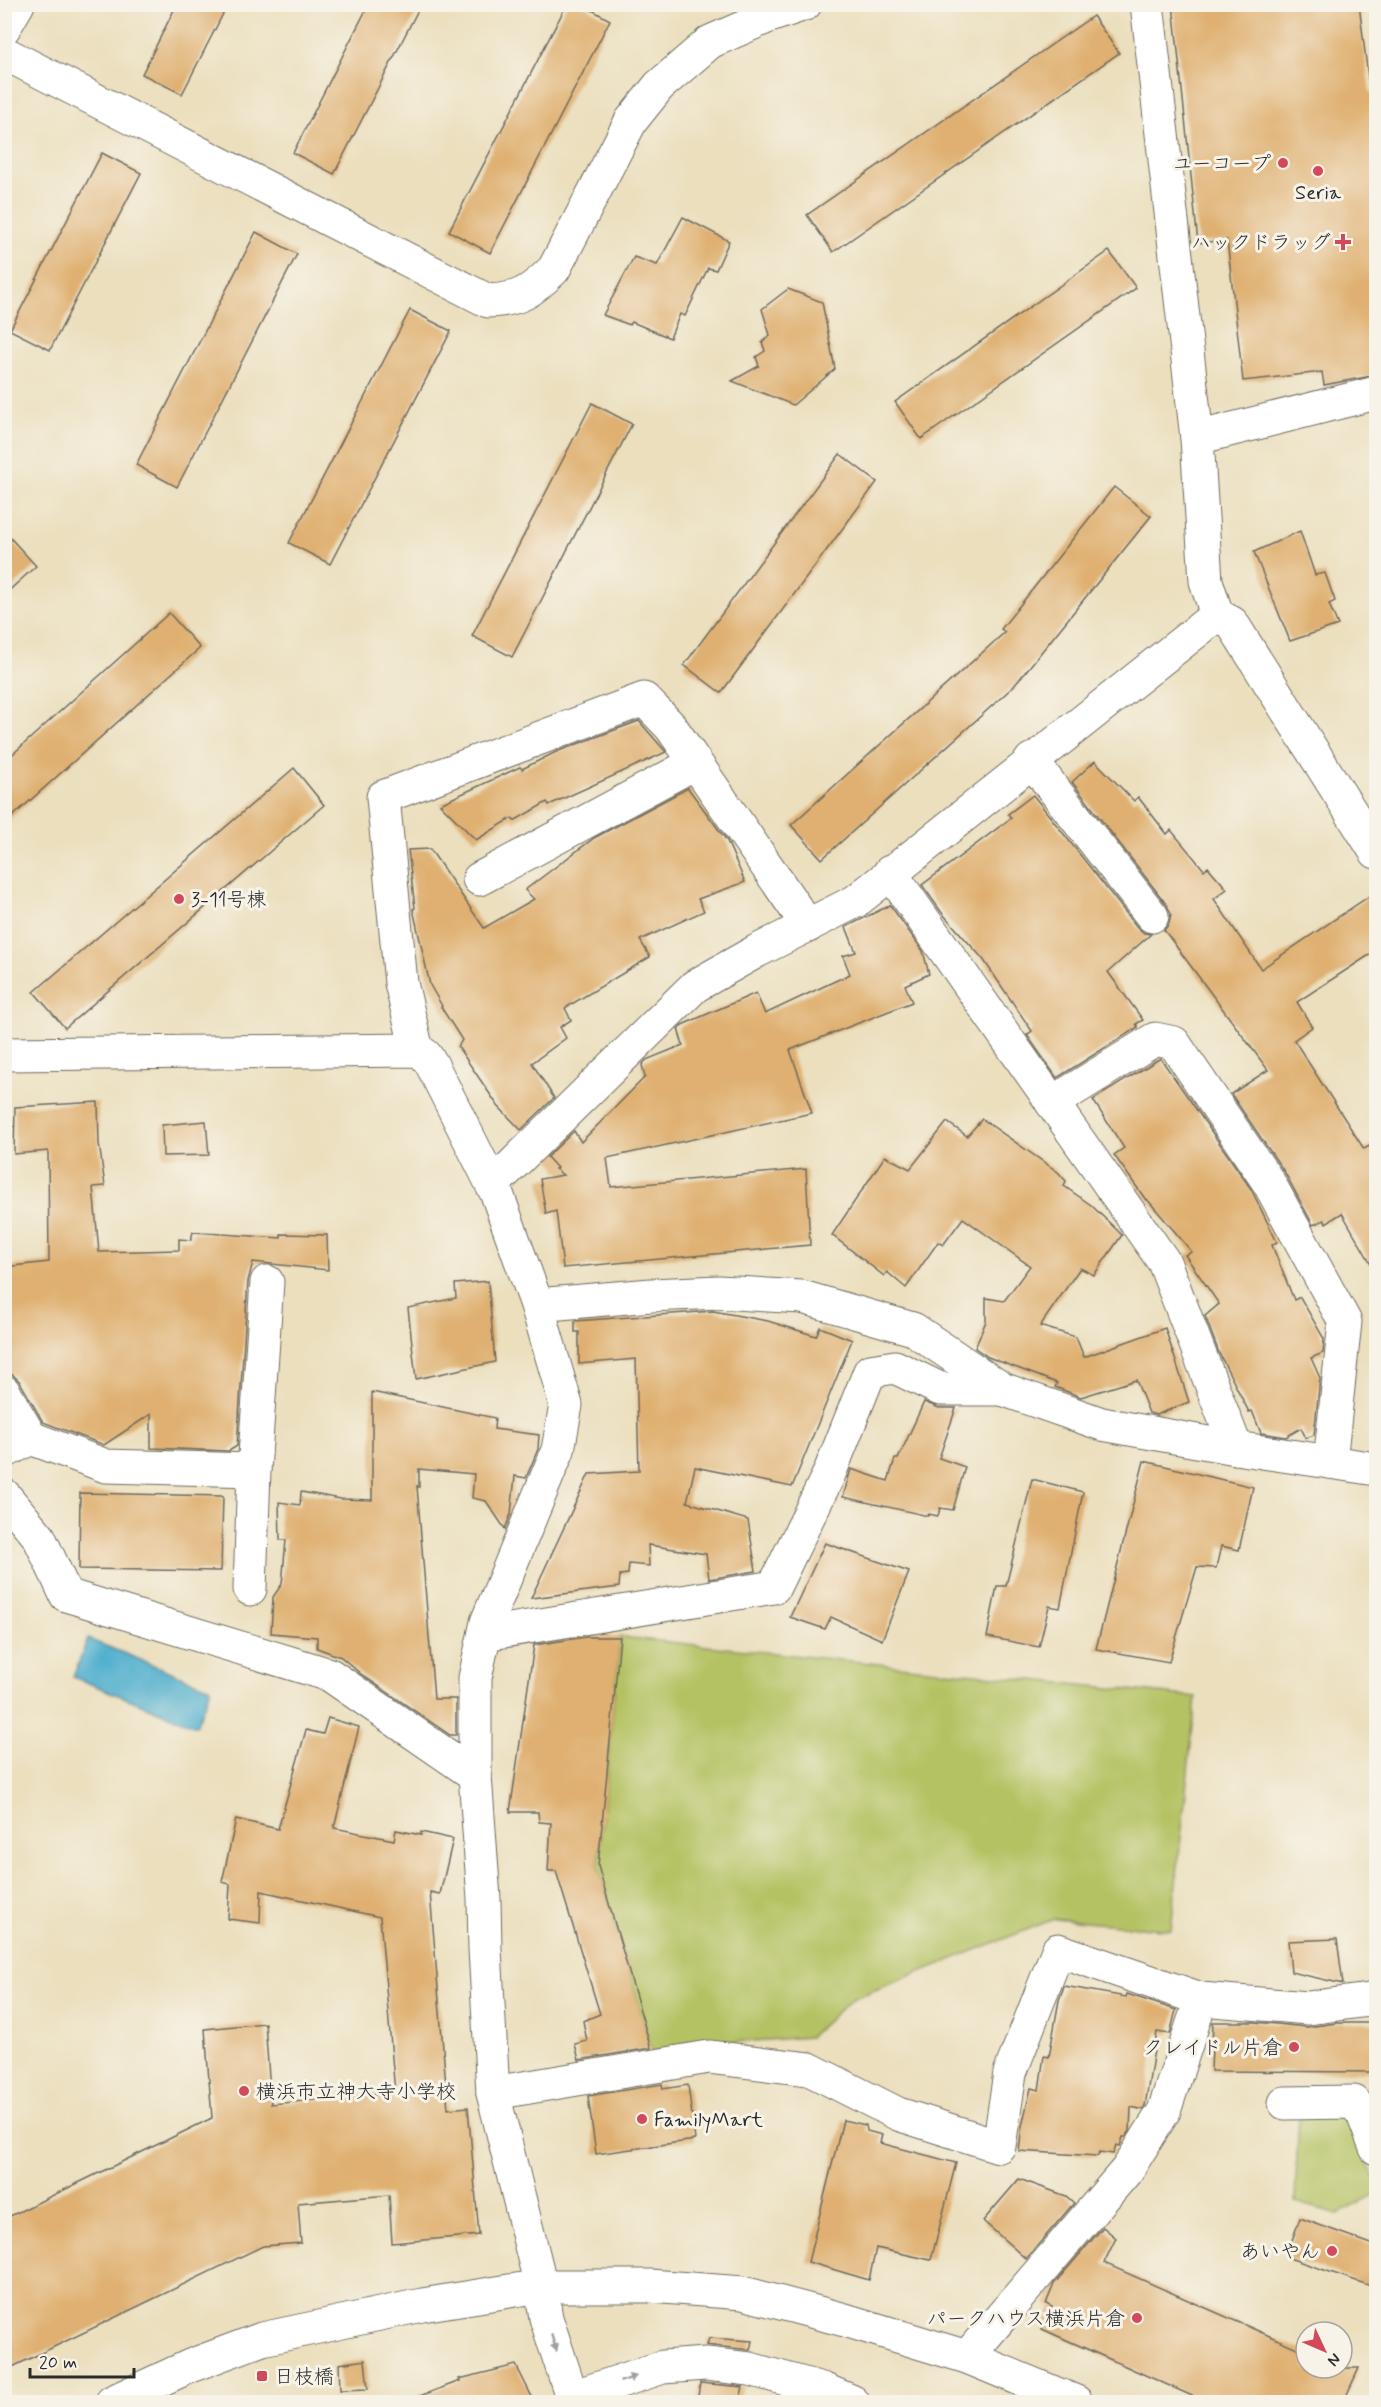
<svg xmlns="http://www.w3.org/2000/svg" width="1381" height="2407" font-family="Mynerve,'Klee One',sans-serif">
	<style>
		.green { fill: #b5c264; stroke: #707648; stroke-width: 1.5 }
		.water { fill: #4fafce; stroke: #3d6d7c; stroke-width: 1.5 }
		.building { fill: #dfb071 }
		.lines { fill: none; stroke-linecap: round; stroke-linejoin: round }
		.minor-casing { stroke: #6e6a5e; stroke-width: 35 }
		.minor { stroke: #fff; stroke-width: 33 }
		.oneway { fill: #a0a0a0 }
		.poi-dot { fill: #d1495b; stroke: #f7f3e8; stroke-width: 2 }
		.labels { text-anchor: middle; stroke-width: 6; stroke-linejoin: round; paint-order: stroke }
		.poi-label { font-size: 20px; fill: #2b2b2b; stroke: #f7f3e8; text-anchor: end }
	</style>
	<rect width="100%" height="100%" fill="#f7f3e8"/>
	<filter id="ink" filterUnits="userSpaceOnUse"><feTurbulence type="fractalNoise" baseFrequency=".0167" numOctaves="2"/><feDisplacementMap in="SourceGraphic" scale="12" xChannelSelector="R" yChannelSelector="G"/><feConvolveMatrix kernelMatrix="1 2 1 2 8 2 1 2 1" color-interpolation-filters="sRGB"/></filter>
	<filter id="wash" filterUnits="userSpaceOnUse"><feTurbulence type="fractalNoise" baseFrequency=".008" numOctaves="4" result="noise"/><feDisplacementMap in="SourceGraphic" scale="24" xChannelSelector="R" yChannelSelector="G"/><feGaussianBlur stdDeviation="1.35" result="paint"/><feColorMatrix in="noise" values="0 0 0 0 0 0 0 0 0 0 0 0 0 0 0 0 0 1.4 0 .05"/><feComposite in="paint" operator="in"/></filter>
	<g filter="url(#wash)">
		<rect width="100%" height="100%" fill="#ebdfbe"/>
		<g class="green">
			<path d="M 620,1637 L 1196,1697 L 1171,1930 L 1054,1919 L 852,1999 L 809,2037 L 707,2044 L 652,2052 L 598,1866 Z"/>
			<path d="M 1299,2113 L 1349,2115 L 1376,2183 L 1376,2194 L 1338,2214 L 1295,2202 Z"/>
		</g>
		<path class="water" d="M 88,1639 L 211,1688 L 196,1726 L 73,1677 Z"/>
		<g id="blocks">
			<g class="building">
				<path d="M 177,4 L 228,4 L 182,94 L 142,74 Z"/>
				<path d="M 369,4 L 421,4 L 334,174 L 293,153 Z"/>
				<path d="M 567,4 L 581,4 L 610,20 L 490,253 L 449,231 Z"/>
				<path d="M 1173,4 L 1359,4 L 1370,93 L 1377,93 L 1377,375 L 1324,385 L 1322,372 L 1243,381 L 1227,240 L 1198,243 Z"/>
				<path d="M 1093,16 L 1119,53 L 833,252 L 807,215 Z"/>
				<path d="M 102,153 L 141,173 L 50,350 L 10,330 Z"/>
				<path d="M 683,217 L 729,241 L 716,270 L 708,268 L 685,316 L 680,314 L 670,338 L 632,322 L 630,325 L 603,315 L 634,257 L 657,265 Z"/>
				<path d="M 256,232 L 297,254 L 177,487 L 136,465 Z"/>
				<path d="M 1109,251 L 1136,288 L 921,439 L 895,402 Z"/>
				<path d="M 788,289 L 822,302 L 835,369 L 793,405 L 732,381 L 759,366 L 756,357 L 765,351 L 762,342 L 770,335 L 762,309 Z"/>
				<path d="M 410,310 L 451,331 L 330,564 L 289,543 Z"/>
				<path d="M 592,403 L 632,424 L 512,657 L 472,636 Z"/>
				<path d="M 840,454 L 877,482 L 721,693 L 684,665 Z"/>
				<path d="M 1114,487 L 1151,516 L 1014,686 L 822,859 L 791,825 L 1005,632 L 1001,629 Z"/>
				<path d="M 4,531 L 36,566 L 4,595 Z"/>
				<path d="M 1300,531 L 1315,575 L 1325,573 L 1335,601 L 1329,604 L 1338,625 L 1290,641 L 1254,552 Z"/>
				<path d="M 169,613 L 200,648 L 4,824 L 4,762 Z"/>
				<path d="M 639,721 L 666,752 L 549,805 L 547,802 L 514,821 L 512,818 L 476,840 L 440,804 L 520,767 L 522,769 L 556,752 Z"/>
				<path d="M 1095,761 L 1134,801 L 1138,797 L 1167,834 L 1171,830 L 1204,870 L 1208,867 L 1227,889 L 1214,899 L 1261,969 L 1377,891 L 1377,950 L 1297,1002 L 1312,1027 L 1294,1040 L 1364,1149 L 1377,1142 L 1377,1274 L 1342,1213 L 1326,1223 L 1324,1220 L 1313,1225 L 1285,1173 L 1231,1094 L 1268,1070 L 1164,930 L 1169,924 L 1171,914 L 1167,905 L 1072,782 Z"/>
				<path d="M 294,768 L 324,805 L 65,1028 L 34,992 Z"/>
				<path d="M 688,788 L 727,841 L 745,882 L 698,899 L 704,911 L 640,940 L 650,957 L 565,1008 L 571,1020 L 560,1027 L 566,1038 L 532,1063 L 554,1098 L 521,1130 L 498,1106 L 458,1047 L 462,1040 L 441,1007 L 442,1006 L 430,985 L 413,909 L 415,908 L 408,850 L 430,849 L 484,928 L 534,899 L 525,890 L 594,838 Z"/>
				<path d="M 1033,795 L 1137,927 L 1144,933 L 1151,934 L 1108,972 L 1143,1020 L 1136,1024 L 1138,1027 L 1057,1078 L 1027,1035 L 1032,1031 L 983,959 L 942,913 L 922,885 L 1011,818 L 1008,814 Z"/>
				<path d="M 890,905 L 923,951 L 929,974 L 905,985 L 912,1002 L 790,1050 L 812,1113 L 607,1158 L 611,1187 L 806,1169 L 810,1245 L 563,1268 L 556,1211 L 546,1214 L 540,1179 L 563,1175 L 555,1169 L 557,1168 L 547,1157 L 574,1131 L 581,1142 L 645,1077 L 642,1065 L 646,1060 L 683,1045 L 678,1029 L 682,1025 L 756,993 L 765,1014 L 850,974 L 843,956 L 856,952 L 846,927 Z"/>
				<path d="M 1159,1059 L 1161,1059 L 1187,1096 L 1251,1189 L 1277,1242 L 1272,1245 L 1294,1300 L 1300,1297 L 1324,1339 L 1323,1353 L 1311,1358 L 1320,1378 L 1314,1435 L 1306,1438 L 1301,1428 L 1286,1437 L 1261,1433 L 1252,1411 L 1249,1412 L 1219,1353 L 1205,1316 L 1219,1304 L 1185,1255 L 1192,1252 L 1147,1199 L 1146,1200 L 1114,1155 L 1124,1148 L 1093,1100 Z"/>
				<path d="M 98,1102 L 99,1143 L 105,1186 L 93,1187 L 99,1252 L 179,1250 L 179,1239 L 191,1240 L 193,1232 L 281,1238 L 281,1234 L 327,1235 L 328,1270 L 253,1262 L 248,1281 L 237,1446 L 229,1451 L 151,1448 L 151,1414 L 104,1445 L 43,1422 L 20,1382 L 13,1375 L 4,1373 L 4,1267 L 49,1262 L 48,1151 L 14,1154 L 15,1107 Z"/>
				<path d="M 982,1119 L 1058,1172 L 1066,1181 L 1064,1186 L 1091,1205 L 1122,1235 L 1094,1275 L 1080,1268 L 1040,1326 L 1076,1337 L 1084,1357 L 1165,1328 L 1189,1402 L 1156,1415 L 1149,1413 L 1136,1380 L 1081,1397 L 1055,1387 L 1057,1383 L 988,1357 L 975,1348 L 986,1321 L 986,1298 L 1004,1301 L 1030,1266 L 963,1218 L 943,1245 L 938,1242 L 906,1288 L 887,1272 L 884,1276 L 832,1235 L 885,1156 L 910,1169 L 947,1122 L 967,1136 Z"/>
				<path d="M 206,1121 L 209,1155 L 163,1156 L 162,1125 Z"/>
				<path d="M 488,1281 L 495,1362 L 416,1379 L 408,1308 L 456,1298 L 455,1284 Z"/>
				<path d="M 713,1311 L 768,1321 L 816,1336 L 820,1327 L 852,1340 L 792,1487 L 695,1467 L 687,1502 L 748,1520 L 756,1571 L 709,1579 L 706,1554 L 648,1545 L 649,1566 L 629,1564 L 628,1574 L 620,1575 L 619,1587 L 531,1598 L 589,1474 L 639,1471 L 636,1359 L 579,1364 L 579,1332 L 575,1332 L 575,1321 Z"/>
				<path d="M 372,1392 L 495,1418 L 494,1429 L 539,1435 L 538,1449 L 526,1478 L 515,1476 L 511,1514 L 505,1529 L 486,1501 L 472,1498 L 474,1474 L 419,1469 L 419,1487 L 417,1486 L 434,1699 L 456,1699 L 456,1735 L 450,1735 L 361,1674 L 341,1657 L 317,1648 L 317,1637 L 271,1633 L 273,1597 L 282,1584 L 286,1540 L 280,1540 L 279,1502 L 300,1505 L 301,1492 L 341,1499 L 372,1500 Z"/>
				<path d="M 924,1402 L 939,1408 L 956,1408 L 939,1458 L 965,1467 L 953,1510 L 940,1508 L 938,1516 L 929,1514 L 928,1516 L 843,1497 L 851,1469 L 888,1481 L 895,1459 L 898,1459 Z"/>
				<path d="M 1144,1461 L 1253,1487 L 1239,1550 L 1221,1546 L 1216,1568 L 1197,1567 L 1169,1662 L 1096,1649 Z"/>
				<path d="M 1032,1479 L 1083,1492 L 1060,1608 L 1049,1606 L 1039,1647 L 987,1637 L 997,1586 L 1006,1586 Z"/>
				<path d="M 80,1493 L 223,1496 L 221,1571 L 79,1569 Z"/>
				<path d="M 825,1543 L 909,1572 L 882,1640 L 831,1617 L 825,1629 L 790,1617 Z"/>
				<path d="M 586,1637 L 620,1637 L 598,1866 L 651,2048 L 579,2060 L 575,2044 L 587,2041 L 583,2021 L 600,2014 L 556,1871 L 548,1871 L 551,1823 L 539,1822 L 538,1812 L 510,1812 L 534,1645 Z"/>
				<path d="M 328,1718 L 359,1727 L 334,1828 L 394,1840 L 396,1830 L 421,1835 L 421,1832 L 453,1839 L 440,1894 L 430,1892 L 448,2109 L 468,2107 L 479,2235 L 392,2243 L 389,2195 L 298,2203 L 301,2243 L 263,2246 L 4,2371 L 4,2219 L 212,2118 L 205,2029 L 265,2023 L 271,2104 L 395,2093 L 380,1917 L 261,1891 L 260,1923 L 228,1919 L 230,1884 L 222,1882 L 236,1819 L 278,1829 L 306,1730 L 323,1734 Z"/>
				<path d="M 1337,1939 L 1343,1984 L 1291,1972 L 1288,1941 Z"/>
				<path d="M 1064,1986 L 1126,1997 L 1127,1994 L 1176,2010 L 1170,2034 L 1157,2032 L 1145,2106 L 1143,2110 L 1131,2107 L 1130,2131 L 1126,2137 L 1123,2137 L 1120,2146 L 1116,2145 L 1113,2154 L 1100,2152 L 1097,2156 L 1019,2151 L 1022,2126 L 1031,2088 L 1039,2090 L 1044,2056 L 1049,2057 L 1059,2000 Z"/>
				<path d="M 1213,2022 L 1254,2022 L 1307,2027 L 1337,2023 L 1376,2023 L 1375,2072 L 1211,2071 Z"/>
				<path d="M 662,2084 L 663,2089 L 688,2085 L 695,2140 L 596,2154 L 588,2096 Z"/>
				<path d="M 843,2120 L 866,2125 L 867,2131 L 882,2135 L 880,2143 L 956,2163 L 931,2260 L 876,2248 L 869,2280 L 808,2262 Z"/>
				<path d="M 1019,2179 L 1066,2196 L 1074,2203 L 1026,2259 L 983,2221 Z"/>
				<path d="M 1300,2218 L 1377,2246 L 1377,2288 L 1286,2257 Z"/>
				<path d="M 1103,2227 L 1116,2238 L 1104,2263 L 1306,2352 L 1306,2368 L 1359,2368 L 1343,2403 L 1208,2403 L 1042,2329 L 1052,2307 L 1046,2304 L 1054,2284 Z"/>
				<path d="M 709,2338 L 752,2341 L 750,2350 L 707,2345 Z"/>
				<path d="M 365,2360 L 368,2389 L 340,2390 L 339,2364 Z"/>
				<path d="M 516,2365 L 535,2403 L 409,2403 L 409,2400 L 460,2381 L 459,2379 Z"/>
				<path d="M 700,2383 L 743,2387 L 739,2403 L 697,2403 Z"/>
			</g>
		</g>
	</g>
	<g filter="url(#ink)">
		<use href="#blocks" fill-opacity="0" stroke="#6e6a5e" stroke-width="1.5"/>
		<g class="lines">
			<defs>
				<g id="minor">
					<path d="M 1147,4 L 1197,438 L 1206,581 L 1217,615 L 1232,623 L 1376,852"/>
					<path d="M 4,28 L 18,4"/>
					<path d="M 4,53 L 488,301 C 520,300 532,291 554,269 L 631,121 L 659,86 L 710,42 L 767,17 L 805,4"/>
					<path d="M 1197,438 L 1376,393"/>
					<path d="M 1031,760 L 1152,916"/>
					<path d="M 890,872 L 1164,1262 L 1236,1448 L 1376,1469"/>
					<path d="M 479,879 L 695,763"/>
					<path d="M 417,1050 L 401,983 L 383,797 L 644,699 L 671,727 L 808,926"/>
					<path d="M 4,1054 L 417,1050 L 425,1055 L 431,1063 L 497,1194 L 537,1305 L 566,1405 L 558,1450 L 487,1622 L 475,1678 L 475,1775 L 484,1899 L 485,1949 L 493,2093 L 541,2286 L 546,2318 L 572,2397"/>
					<path d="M 1052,1103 L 1155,1039 L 1174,1043 L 1269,1183 L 1345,1322 L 1330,1462"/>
					<path d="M 492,1185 L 695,986 L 757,951 L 856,901 L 1217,615"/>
					<path d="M 537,1305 L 651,1295 L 719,1292 L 802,1297 L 913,1329 L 1002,1389 L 1102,1424 L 1236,1448"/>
					<path d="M 4,1392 L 31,1438 L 106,1466 L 254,1470"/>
					<path d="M 4,1452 L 31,1438"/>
					<path d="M 4,1495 L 39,1537 L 66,1595 L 330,1675 L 475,1775"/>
					<path d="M 250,1589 L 254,1470 L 267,1282"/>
					<path d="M 485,1634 L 774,1587 L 829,1474 L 870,1371 L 895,1367 L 940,1389 L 1002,1389"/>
					<path d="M 493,2093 L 709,2057 L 809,2069 L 898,2114 L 999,2146 L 1010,2073 L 1058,1950 L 1201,1999"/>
					<path d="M 1285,2103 L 1354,2102 L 1363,2114 L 1376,2148"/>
					<path d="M 967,2357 L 1127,2170 L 1164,2111 L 1201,1999 L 1308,2008 L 1376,1999"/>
					<path d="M 112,2402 L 190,2366 L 262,2339 L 422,2305 L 541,2286 L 650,2286 L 743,2293 L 845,2320 L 967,2357 L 1076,2402"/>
					<path d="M 567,2402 L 572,2397 L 663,2367 L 706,2364 L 750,2369 L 822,2389 L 853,2402"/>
				</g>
			</defs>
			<use href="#minor" class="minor-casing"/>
			<use href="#minor" class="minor"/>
		</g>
		<defs><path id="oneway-solid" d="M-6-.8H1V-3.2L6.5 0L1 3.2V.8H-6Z" transform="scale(1.5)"/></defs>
		<g class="oneway">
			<use href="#oneway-solid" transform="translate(554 2343) rotate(72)"/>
			<use href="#oneway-solid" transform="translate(628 2379) rotate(-19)"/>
		</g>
	</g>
	<g class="poi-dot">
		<circle cx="1283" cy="163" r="6"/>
		<circle cx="1318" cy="171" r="6"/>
		<path d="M1340 233h6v6h6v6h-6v6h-6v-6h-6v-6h6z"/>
		<circle cx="179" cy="899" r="6"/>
		<circle cx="1294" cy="2047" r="6"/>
		<circle cx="244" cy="2091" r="6"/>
		<circle cx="642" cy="2119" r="6"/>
		<circle cx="1332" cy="2251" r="6"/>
		<circle cx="1137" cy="2318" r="6"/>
		<rect x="256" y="2370" width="12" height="12" rx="3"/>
	</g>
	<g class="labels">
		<g class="poi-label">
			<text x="1271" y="170">ユーコープ</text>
			<text x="1318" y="199" text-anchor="middle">Seria</text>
			<text x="1331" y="249">ハックドラッグ</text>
			<text x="191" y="906" text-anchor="start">3-11号棟</text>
			<text x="1282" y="2054">クレイドル片倉</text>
			<text x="256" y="2098" text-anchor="start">横浜市立神大寺小学校</text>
			<text x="654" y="2126" text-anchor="start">FamilyMart</text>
			<text x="1320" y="2258">あいやん</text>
			<text x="1125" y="2325">パークハウス横浜片倉</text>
			<text x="274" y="2383" text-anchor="start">日枝橋</text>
		</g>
	</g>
	<rect width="1381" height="2407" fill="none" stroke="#f7f3e8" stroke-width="24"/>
	<g transform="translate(1324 2350) rotate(134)"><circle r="28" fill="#f7f3e8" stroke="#a5a39c" stroke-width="1.5"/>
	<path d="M0-4.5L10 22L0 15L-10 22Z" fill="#d1495b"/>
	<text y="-9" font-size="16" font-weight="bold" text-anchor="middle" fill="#2b2b2b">N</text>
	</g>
	<path d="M30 2368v9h104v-9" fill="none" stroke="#2b2b2b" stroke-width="3"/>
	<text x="39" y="2368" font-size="18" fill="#2b2b2b" stroke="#f7f3e8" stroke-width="4.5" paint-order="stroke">20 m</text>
</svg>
